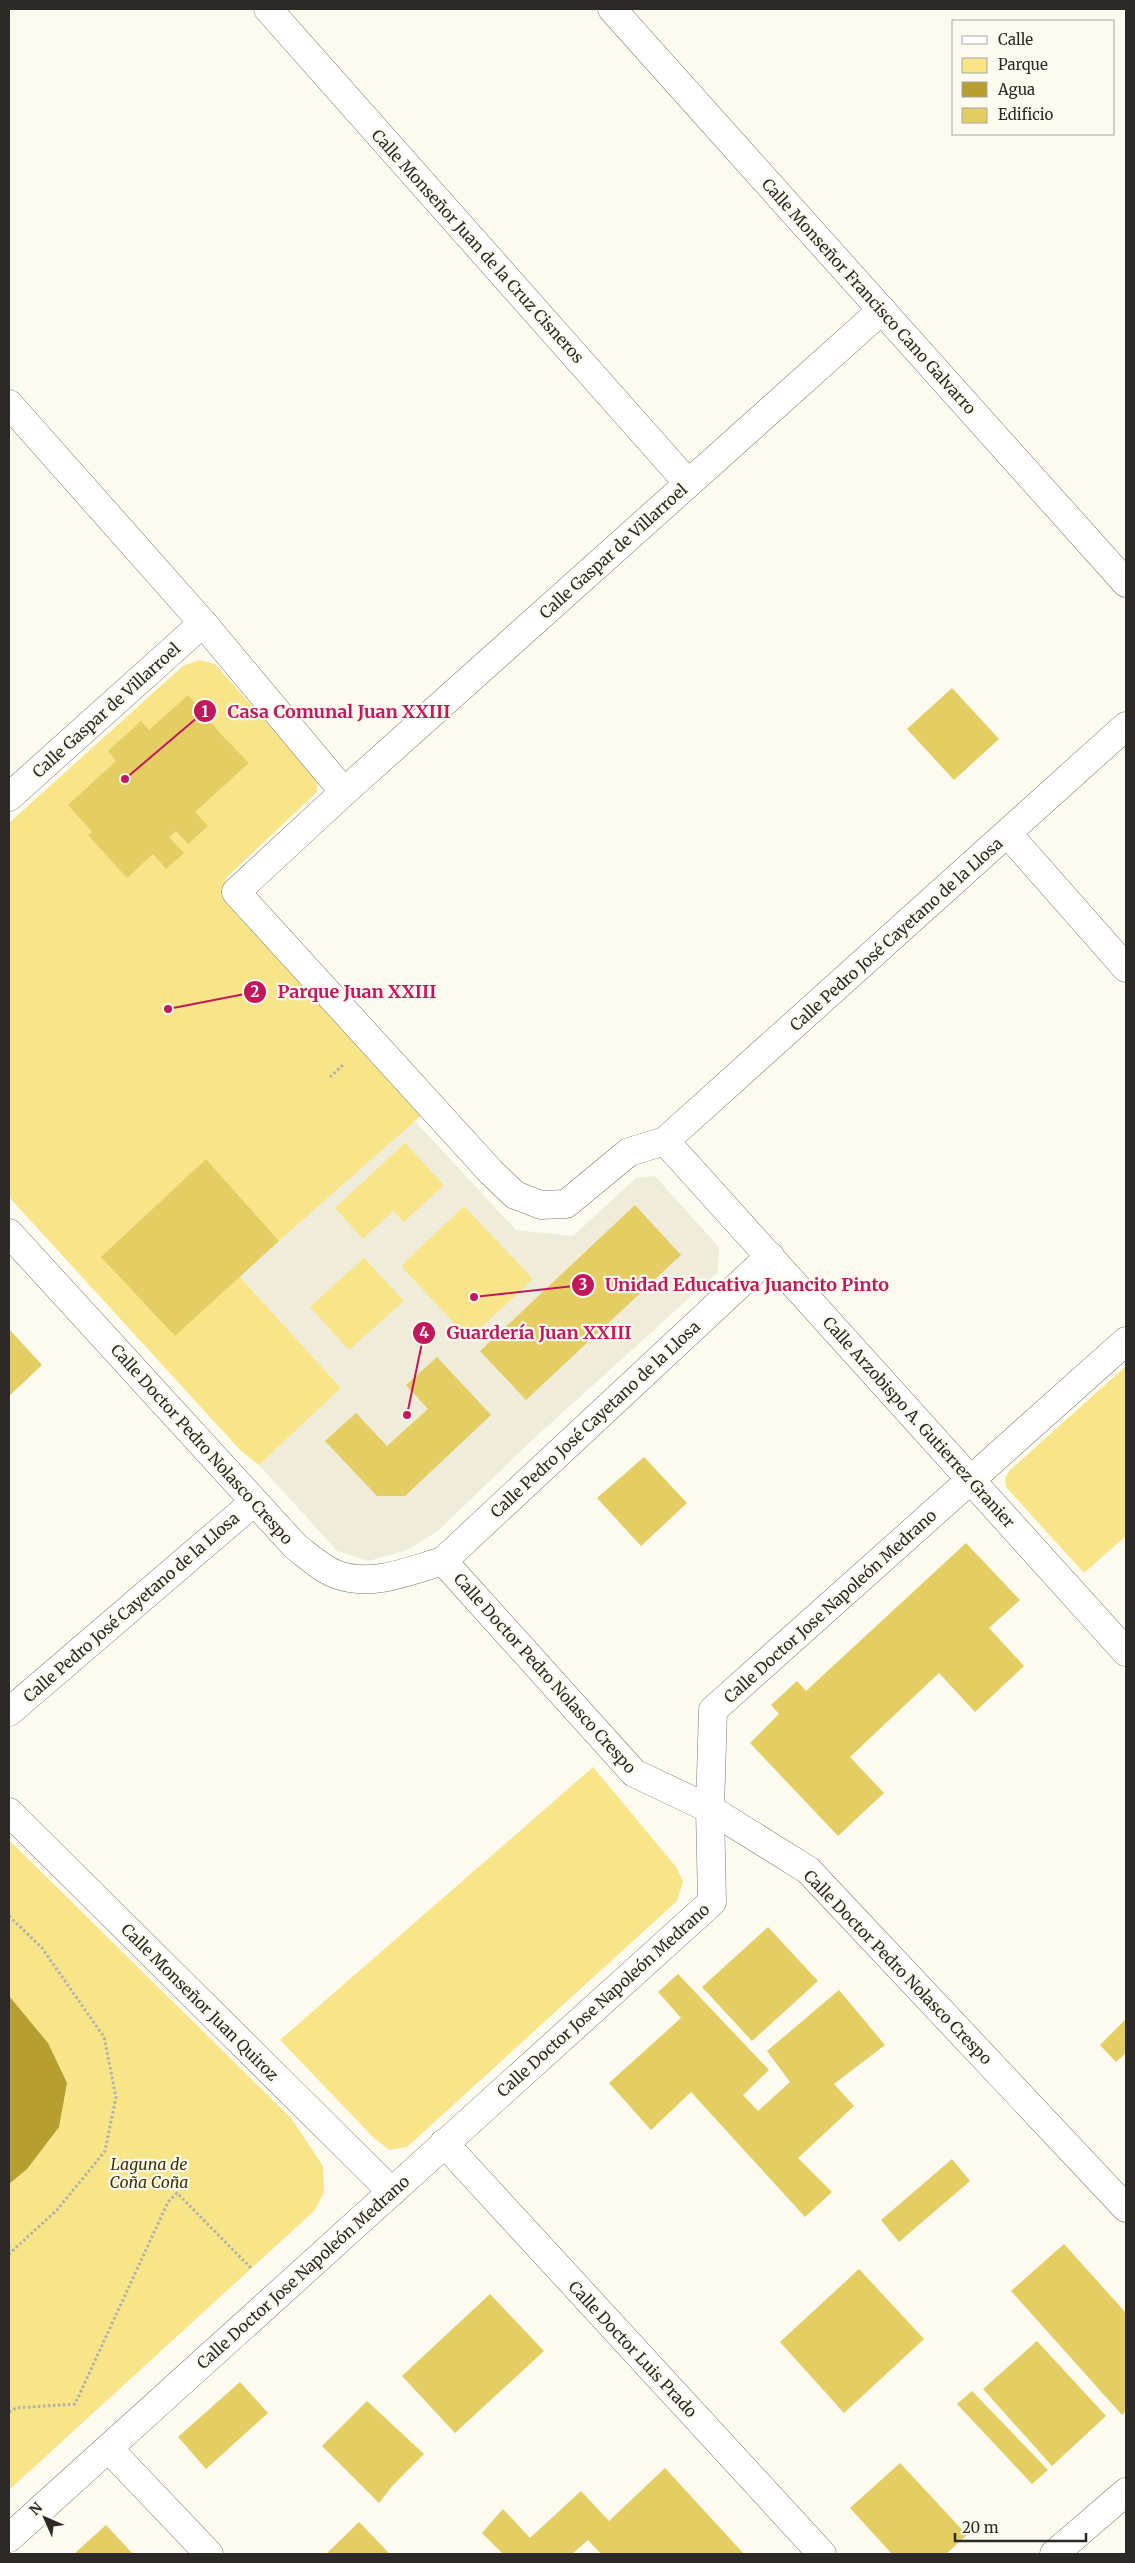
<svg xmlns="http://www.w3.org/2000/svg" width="1135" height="2563" font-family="Merriweather,serif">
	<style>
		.built { fill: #f0ecda }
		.green { fill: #f8e58a }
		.water { fill: #b69f30 }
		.building { fill: #e4cd63 }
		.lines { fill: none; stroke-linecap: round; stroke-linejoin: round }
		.minor-casing { stroke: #7b796f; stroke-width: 29 }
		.path { stroke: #b3b2a9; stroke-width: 3; stroke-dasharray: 2.5 2.5; stroke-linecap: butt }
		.minor { stroke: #fff; stroke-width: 28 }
		.labels { text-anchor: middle; stroke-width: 4.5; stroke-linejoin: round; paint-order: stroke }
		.street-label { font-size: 16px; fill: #2b2a26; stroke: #fdfbef }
		.park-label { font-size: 16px; font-style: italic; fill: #3d3405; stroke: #fdfbef }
		.leader { fill: none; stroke: #c2185b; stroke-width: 2 }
		.callout-dot { fill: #c2185b; stroke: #fdfbef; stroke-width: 2 }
		.mark-label { font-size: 15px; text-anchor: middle; font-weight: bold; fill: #fff }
		.callout-label { font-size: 18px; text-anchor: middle; font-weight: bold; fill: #c2185b; stroke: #fdfbef; stroke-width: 4.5; stroke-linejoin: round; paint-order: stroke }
	</style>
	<rect width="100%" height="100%" fill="#fdfbef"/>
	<path class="built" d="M 414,1120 L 516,1230 L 573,1236 L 636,1178 L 655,1176 L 719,1247 L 718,1272 L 529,1443 L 437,1532 L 407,1550 L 369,1561 L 337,1551 L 259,1465 L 341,1388 L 239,1276 Z"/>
	<g class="green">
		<path d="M 199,660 L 215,664 L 318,780 L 317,792 L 227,877 L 222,890 L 229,905 L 424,1113 L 239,1276 L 341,1388 L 259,1465 L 241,1451 L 9,1197 L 9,823 L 183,666 Z"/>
		<path d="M 405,1143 L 444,1185 L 404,1222 L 393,1211 L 363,1239 L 335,1208 Z"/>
		<path d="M 464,1206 L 533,1279 L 469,1339 L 401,1266 Z"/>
		<path d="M 364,1258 L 404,1301 L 349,1350 L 310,1307 Z"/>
		<path d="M 1126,1366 L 1126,1536 L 1084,1573 L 1006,1487 L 1005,1479 L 1009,1471 Z"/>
		<path d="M 593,1767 L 677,1868 L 683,1882 L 677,1901 L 407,2147 L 389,2150 L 373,2137 L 280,2040 Z"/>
		<path d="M 9,1840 L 291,2118 L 323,2166 L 324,2193 L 314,2211 L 9,2490 Z"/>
	</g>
	<path class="water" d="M 9,1996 L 48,2043 L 67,2083 L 59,2127 L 27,2169 L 9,2184 Z"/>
	<g class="building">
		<path d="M 952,688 L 999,739 L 954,780 L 907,729 Z"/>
		<path d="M 188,695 L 219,732 L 249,763 L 195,812 L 208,826 L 188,844 L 176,831 L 169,837 L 184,853 L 166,869 L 153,854 L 127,878 L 88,835 L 92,832 L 68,805 L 116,761 L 108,751 L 141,721 L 149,730 Z"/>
		<path d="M 206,1159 L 279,1241 L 175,1336 L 101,1257 Z"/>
		<path d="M 635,1205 L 681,1255 L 526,1400 L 480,1351 Z"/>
		<path d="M 9,1329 L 42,1365 L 9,1396 Z"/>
		<path d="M 437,1357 L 491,1415 L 405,1496 L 377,1496 L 325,1441 L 356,1413 L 387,1446 L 428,1409 L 406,1385 Z"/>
		<path d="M 644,1457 L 687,1503 L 641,1546 L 597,1498 Z"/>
		<path d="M 966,1543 L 1020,1600 L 989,1628 L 1024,1666 L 975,1712 L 939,1673 L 850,1757 L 884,1793 L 838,1836 L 750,1743 L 779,1714 L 771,1705 L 797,1681 L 806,1691 Z"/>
		<path d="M 768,1927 L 818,1981 L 752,2041 L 702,1987 Z"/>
		<path d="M 678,1974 L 769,2070 L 743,2095 L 758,2111 L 790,2082 L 767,2051 L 839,1990 L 885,2045 L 834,2084 L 854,2106 L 798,2158 L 832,2192 L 805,2217 L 691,2092 L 651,2130 L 609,2083 L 681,2018 L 658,1992 Z"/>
		<path d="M 1126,2019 L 1126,2053 L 1116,2062 L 1100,2045 Z"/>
		<path d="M 952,2159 L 970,2181 L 899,2242 L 881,2220 Z"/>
		<path d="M 1064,2244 L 1126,2313 L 1126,2411 L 1122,2415 L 1011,2291 Z"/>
		<path d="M 859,2269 L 924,2339 L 844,2413 L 780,2342 Z"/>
		<path d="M 490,2294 L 544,2351 L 455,2433 L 402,2376 Z"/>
		<path d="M 1037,2341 L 1106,2416 L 1052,2466 L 983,2389 Z"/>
		<path d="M 240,2382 L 268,2413 L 206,2469 L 178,2437 Z"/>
		<path d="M 972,2391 L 1048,2470 L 1032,2484 L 957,2404 Z"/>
		<path d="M 367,2401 L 424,2454 L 393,2485 L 379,2503 L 322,2446 Z"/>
		<path d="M 900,2463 L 967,2535 L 946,2554 L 892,2554 L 850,2508 Z"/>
		<path d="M 665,2468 L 744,2554 L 601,2554 L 588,2540 L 572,2554 L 503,2554 L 482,2533 L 503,2509 L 530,2538 L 581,2491 L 609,2521 Z"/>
		<path d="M 359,2522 L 390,2554 L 326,2554 Z"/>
		<path d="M 106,2525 L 133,2554 L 74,2554 Z"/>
	</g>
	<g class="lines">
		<defs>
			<g id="minor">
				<path d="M 268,9 L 688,483"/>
				<path d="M 612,9 L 1126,583"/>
				<path d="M 882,310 L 344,792 L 236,892 L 491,1172 L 515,1195 L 541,1205 L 566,1204 L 629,1152 L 665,1141 L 1126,726"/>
				<path d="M 9,404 L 203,623 L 344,792"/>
				<path d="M 9,797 L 203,623"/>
				<path d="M 1008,834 L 1126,968"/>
				<path d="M 665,1141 L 1126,1652"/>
				<path d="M 9,1233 L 296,1547 C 308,1556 323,1570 338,1575 C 373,1587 409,1571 443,1561 L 634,1773 L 710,1809 L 808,1870 L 1126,2208"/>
				<path d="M 443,1561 L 770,1256"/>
				<path d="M 9,1712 L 254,1502"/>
				<path d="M 9,1812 L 392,2192"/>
				<path d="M 444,2143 L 822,2554"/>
				<path d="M 109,2449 L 209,2554"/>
				<path d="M 9,2538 L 712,1902 L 710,1809 L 713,1710 L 1126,1341"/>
				<path d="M 1054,2554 L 1126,2492"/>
			</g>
		</defs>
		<use href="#minor" class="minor-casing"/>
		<g class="path">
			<path d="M 330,1077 L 344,1064"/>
			<path d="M 9,1916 L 42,1948 L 104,2037 L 116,2097 L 105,2151 L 57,2210 L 9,2254"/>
			<path d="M 9,2412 L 16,2408 L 75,2404 L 168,2202 L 177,2193 L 252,2269"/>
		</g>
		<use href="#minor" class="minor"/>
	</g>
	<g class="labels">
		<g class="street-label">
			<text transform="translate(478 246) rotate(48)" y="6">Calle Monseñor Juan de la Cruz Cisneros</text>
			<text transform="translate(869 296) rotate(48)" y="6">Calle Monseñor Francisco Cano Galvarro</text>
			<text transform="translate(613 551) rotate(-42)" y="6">Calle Gaspar de Villarroel</text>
			<text transform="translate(106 710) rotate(-42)" y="6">Calle Gaspar de Villarroel</text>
			<text transform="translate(896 934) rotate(-42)" y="6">Calle Pedro José Cayetano de la Llosa</text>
			<text transform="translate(595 1419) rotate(-43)" y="6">Calle Pedro José Cayetano de la Llosa</text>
			<text transform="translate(919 1422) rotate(48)" y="6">Calle Arzobispo A. Gutierrez Granier</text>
			<text transform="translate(202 1444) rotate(48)" y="6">Calle Doctor Pedro Nolasco Crespo</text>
			<text transform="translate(830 1606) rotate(-42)" y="6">Calle Doctor Jose Napoleón Medrano</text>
			<text transform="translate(131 1607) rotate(-41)" y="6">Calle Pedro José Cayetano de la Llosa</text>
			<text transform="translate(545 1673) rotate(48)" y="6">Calle Doctor Pedro Nolasco Crespo</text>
			<text transform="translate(898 1967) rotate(46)" y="6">Calle Doctor Pedro Nolasco Crespo</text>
			<text transform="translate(603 2000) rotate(-42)" y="6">Calle Doctor Jose Napoleón Medrano</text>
			<text transform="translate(200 2002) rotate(45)" y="6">Calle Monseñor Juan Quiroz</text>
			<text transform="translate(303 2272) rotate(-42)" y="6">Calle Doctor Jose Napoleón Medrano</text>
			<text transform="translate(633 2349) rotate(47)" y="6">Calle Doctor Luis Prado</text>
		</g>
		<g class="park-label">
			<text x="149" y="2170">Laguna de<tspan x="149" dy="18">Coña Coña</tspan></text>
		</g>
	</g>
	<path class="leader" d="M125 779L205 711M168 1009L255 992M474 1297L583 1285M407 1415L424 1333"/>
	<g class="callout-dot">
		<circle cx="125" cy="779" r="5"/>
		<circle cx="168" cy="1009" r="5"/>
		<circle cx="474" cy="1297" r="5"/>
		<circle cx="407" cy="1415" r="5"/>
		<circle cx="205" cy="711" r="12"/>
		<circle cx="255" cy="992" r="12"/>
		<circle cx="583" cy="1285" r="12"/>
		<circle cx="424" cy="1333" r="12"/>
	</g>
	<g class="mark-label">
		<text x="205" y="717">1</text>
		<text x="255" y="997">2</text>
		<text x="583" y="1290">3</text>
		<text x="424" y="1338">4</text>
	</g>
	<g class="callout-label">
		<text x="339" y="718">Casa Comunal Juan XXIII</text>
		<text x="357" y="998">Parque Juan XXIII</text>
		<text x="747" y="1291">Unidad Educativa Juancito Pinto</text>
		<text x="539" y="1339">Guardería Juan XXIII</text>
	</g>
	<rect width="1135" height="2563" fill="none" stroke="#2b2a26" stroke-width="20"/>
	<rect x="952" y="20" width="162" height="115" fill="#fdfbef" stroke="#a9a79f"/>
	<rect x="962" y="36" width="25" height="8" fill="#ffffff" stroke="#a9a79f"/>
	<text x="998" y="45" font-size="15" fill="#2b2a26">Calle</text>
	<rect x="962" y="58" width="25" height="15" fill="#f8e58a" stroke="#a9a79f"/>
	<text x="998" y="70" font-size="15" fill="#2b2a26">Parque</text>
	<rect x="962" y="82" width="25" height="15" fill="#b69f30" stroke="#a9a79f"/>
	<text x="998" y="95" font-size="15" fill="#2b2a26">Agua</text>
	<rect x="962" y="108" width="25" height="15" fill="#e4cd63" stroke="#a9a79f"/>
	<text x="998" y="120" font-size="15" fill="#2b2a26">Edificio</text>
	<g transform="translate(45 2518) rotate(315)" stroke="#fdfbef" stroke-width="4" paint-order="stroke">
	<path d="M0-4L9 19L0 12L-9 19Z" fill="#2b2a26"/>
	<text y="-8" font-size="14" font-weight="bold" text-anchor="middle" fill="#2b2a26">N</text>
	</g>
	<path d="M955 2533v8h131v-8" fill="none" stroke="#2b2a26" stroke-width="2.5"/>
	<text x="962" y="2533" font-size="15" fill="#2b2a26" stroke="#fdfbef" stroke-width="4" paint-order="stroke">20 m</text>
</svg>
